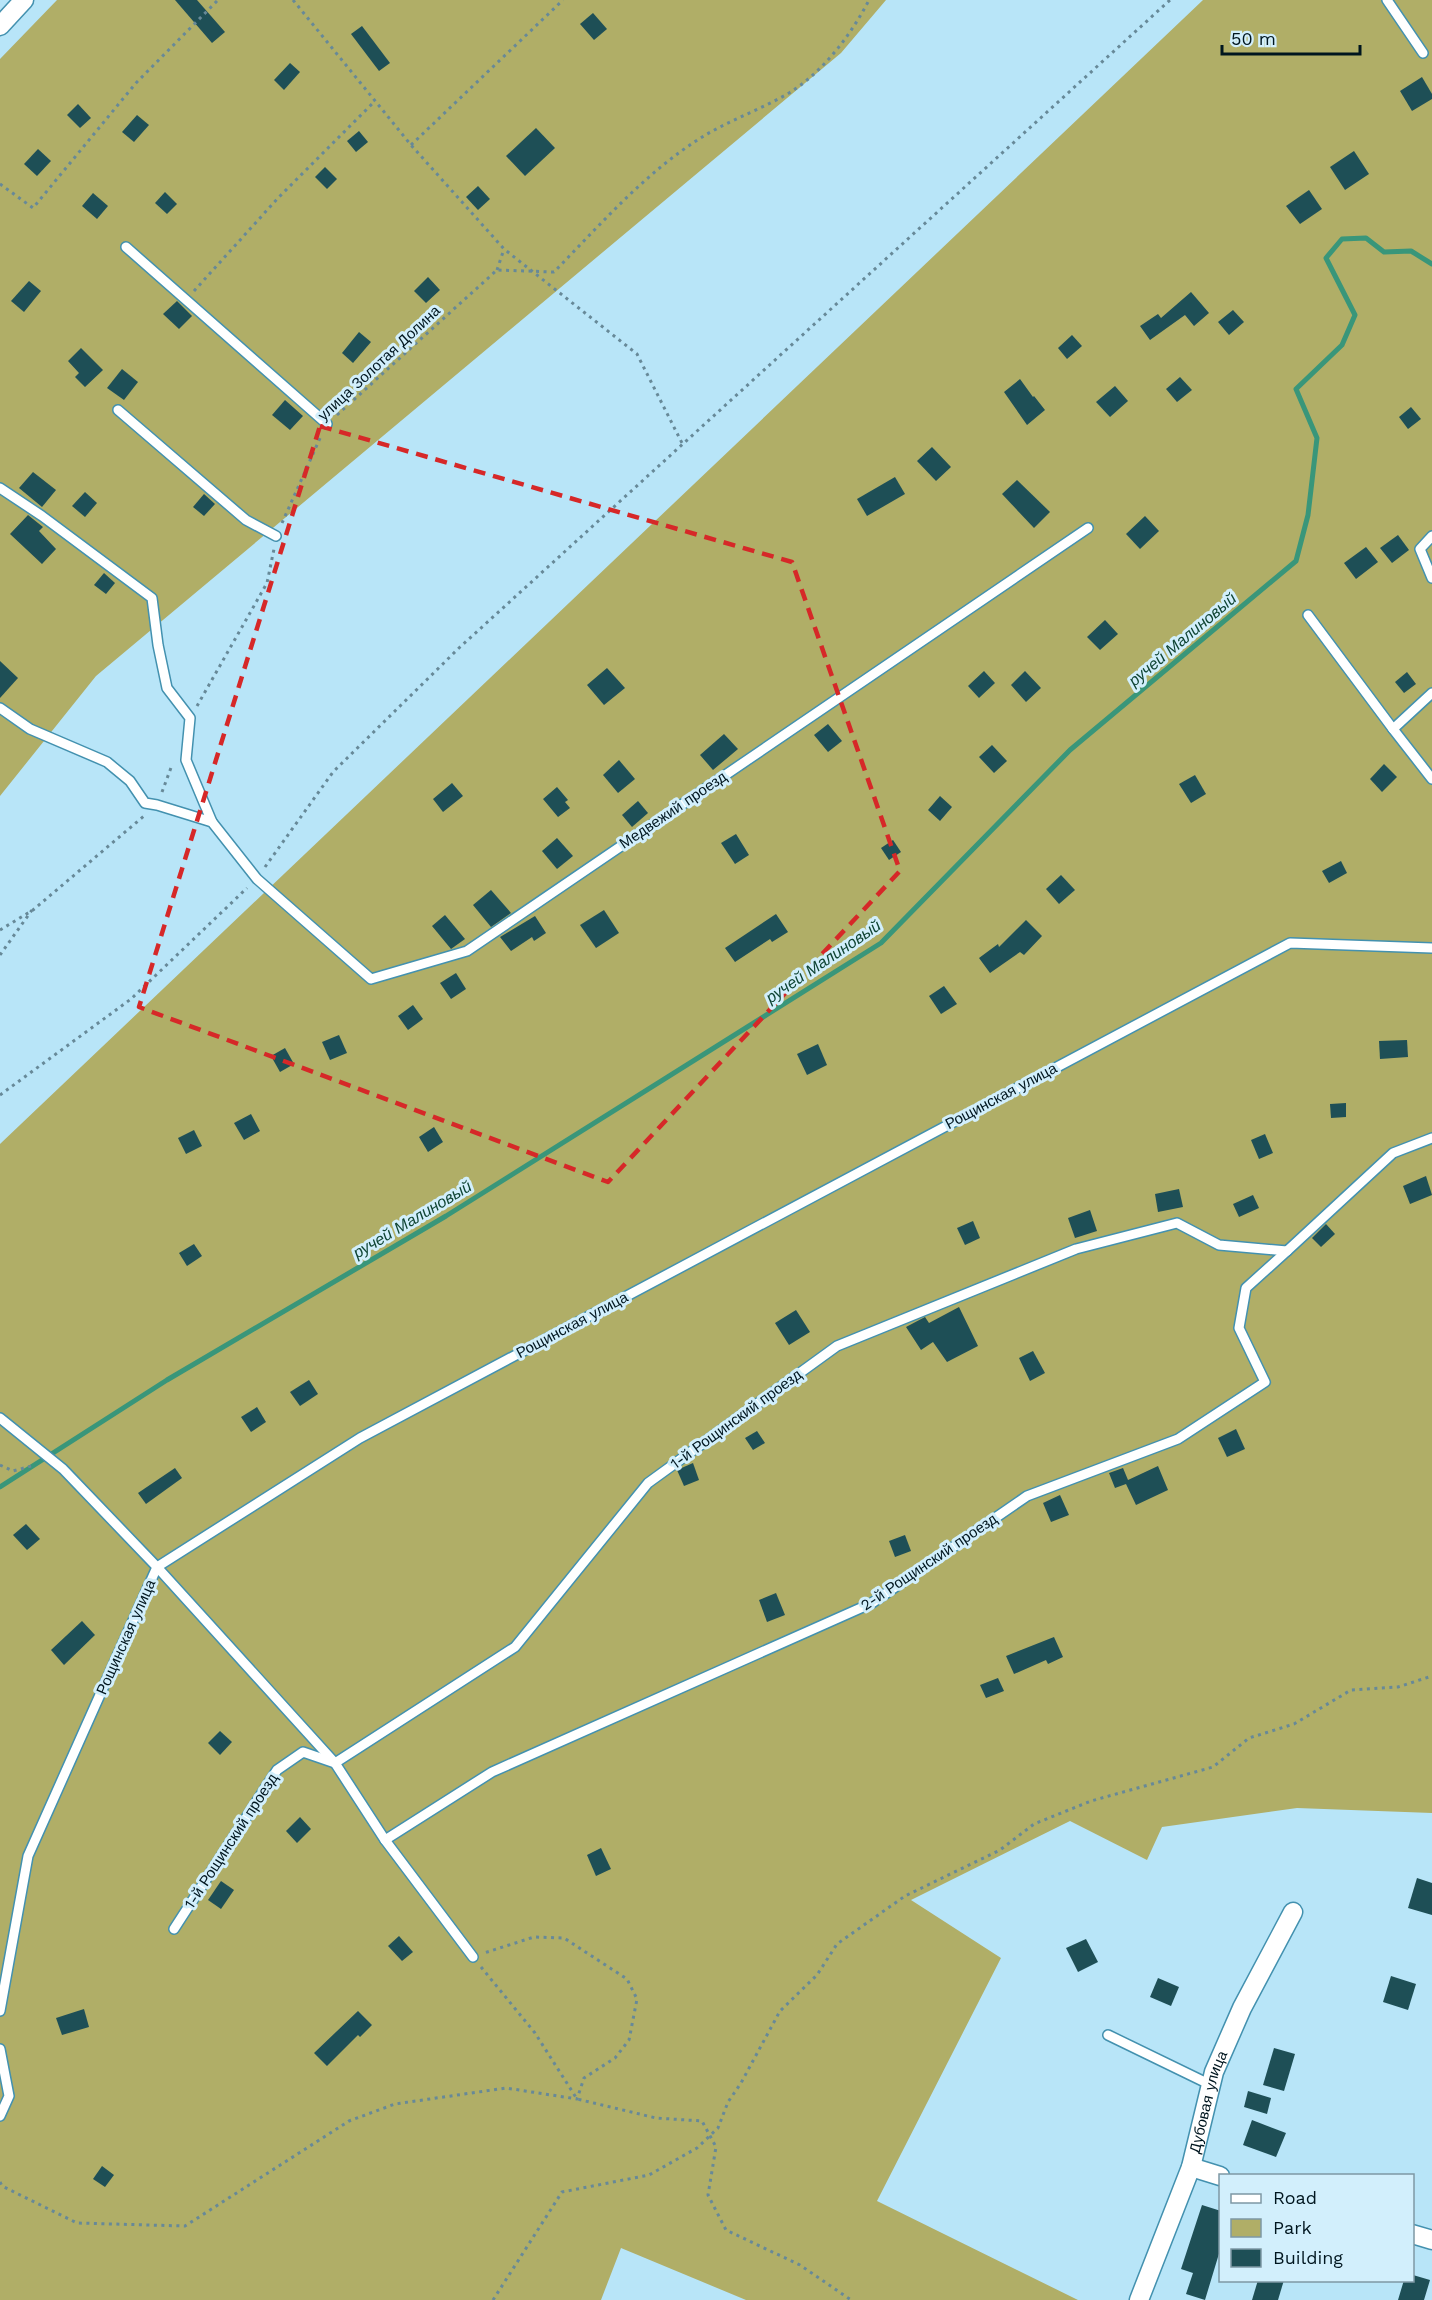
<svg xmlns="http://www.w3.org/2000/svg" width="1432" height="2300" font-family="'Work Sans',sans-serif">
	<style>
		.green { fill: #b0ae67 }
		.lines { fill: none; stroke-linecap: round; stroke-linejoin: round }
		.stream { stroke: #39967a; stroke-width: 5 }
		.building { fill: #1e4f56 }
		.service-casing { stroke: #4391af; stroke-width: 12 }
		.minor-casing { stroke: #4391af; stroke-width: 21 }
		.path { stroke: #678998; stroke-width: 3; stroke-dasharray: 3 4.5; stroke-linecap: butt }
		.service { stroke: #fff; stroke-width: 9 }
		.minor { stroke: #fff; stroke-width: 18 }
		.marked { fill: none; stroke: #d62828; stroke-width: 4.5; stroke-dasharray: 12 8; stroke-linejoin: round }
		.labels { text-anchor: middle; stroke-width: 6; stroke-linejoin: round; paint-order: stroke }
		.street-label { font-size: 15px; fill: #00161f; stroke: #d2effc }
		.water-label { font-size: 16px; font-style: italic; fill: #0f4433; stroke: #d2effc }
	</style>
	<rect width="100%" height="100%" fill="#b8e5f8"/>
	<g class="green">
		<path d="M 57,0 L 886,0 L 841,53 L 96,676 L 0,796 L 0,59 Z"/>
		<path d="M 1203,0 L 1432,0 L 1432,1813 L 1297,1808 L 1162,1827 L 1147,1860 L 1070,1821 L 911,1900 L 1001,1958 L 877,2201 L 1078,2300 L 746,2300 L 621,2248 L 601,2300 L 0,2300 L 0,1144 Z"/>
	</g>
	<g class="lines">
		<path class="stream" d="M 0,1487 L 167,1380 L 446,1216 L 881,943 L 1070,750 L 1296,561 L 1308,515 L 1317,438 L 1296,389 L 1342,345 L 1355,315 L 1326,258 L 1342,239 L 1366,238 L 1384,252 L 1411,251 L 1432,264"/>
	</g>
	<g class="building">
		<path d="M 175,0 L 197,0 L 225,32 L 212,43 Z"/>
		<path d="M 593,13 L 607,29 L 594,40 L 580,24 Z"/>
		<path d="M 362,26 L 390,63 L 379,71 L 351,34 Z"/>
		<path d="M 290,63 L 300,72 L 284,90 L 274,80 Z"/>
		<path d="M 1422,77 L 1432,94 L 1432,99 L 1412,111 L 1400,91 Z"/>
		<path d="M 78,104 L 91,118 L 80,128 L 67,115 Z"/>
		<path d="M 137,115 L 149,125 L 134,142 L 122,132 Z"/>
		<path d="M 536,128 L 555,148 L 525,176 L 506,156 Z"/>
		<path d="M 359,131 L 368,142 L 356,152 L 347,141 Z"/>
		<path d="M 38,149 L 51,161 L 37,176 L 24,164 Z"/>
		<path d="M 1354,151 L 1369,174 L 1345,190 L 1330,167 Z"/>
		<path d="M 325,167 L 337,179 L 327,189 L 315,177 Z"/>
		<path d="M 478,186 L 490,199 L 478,210 L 466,197 Z"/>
		<path d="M 1309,190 L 1322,209 L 1300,224 L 1286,206 Z"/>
		<path d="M 165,192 L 177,204 L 167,214 L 155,203 Z"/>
		<path d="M 93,193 L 108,206 L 97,219 L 82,206 Z"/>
		<path d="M 428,277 L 440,290 L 426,303 L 414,291 Z"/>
		<path d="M 29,281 L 41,291 L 24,312 L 11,301 Z"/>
		<path d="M 1191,292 L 1209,313 L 1194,326 L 1185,315 L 1150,340 L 1140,326 L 1158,314 L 1161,318 Z"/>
		<path d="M 177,301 L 192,316 L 179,329 L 163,314 Z"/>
		<path d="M 1233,310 L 1244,322 L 1229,335 L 1218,322 Z"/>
		<path d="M 359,332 L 371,342 L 353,363 L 342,353 Z"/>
		<path d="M 1072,335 L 1082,346 L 1067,359 L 1058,348 Z"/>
		<path d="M 81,348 L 103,370 L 85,387 L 75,377 L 79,373 L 68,361 Z"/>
		<path d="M 122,369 L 138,382 L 124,400 L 107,388 Z"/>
		<path d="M 1180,377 L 1192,390 L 1177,402 L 1166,389 Z"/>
		<path d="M 1020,379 L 1033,397 L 1034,396 L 1045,410 L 1027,425 L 1004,392 Z"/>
		<path d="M 1115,386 L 1128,401 L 1110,417 L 1096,402 Z"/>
		<path d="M 285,400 L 303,416 L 290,430 L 272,415 Z"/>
		<path d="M 1411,407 L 1421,419 L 1408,429 L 1399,417 Z"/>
		<path d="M 932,447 L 951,467 L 936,481 L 917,461 Z"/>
		<path d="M 33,472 L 56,490 L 42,507 L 19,488 Z"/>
		<path d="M 895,477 L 905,494 L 867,516 L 857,499 Z"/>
		<path d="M 1017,480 L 1050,512 L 1034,528 L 1002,494 Z"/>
		<path d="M 85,492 L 97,503 L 85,517 L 72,506 Z"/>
		<path d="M 204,494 L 215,504 L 204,516 L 193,507 Z"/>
		<path d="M 28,515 L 43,527 L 39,531 L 56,549 L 42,564 L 10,534 Z"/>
		<path d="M 1145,516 L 1159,531 L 1140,549 L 1126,534 Z"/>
		<path d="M 1398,535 L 1409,550 L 1392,563 L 1380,548 Z"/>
		<path d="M 1366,547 L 1378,562 L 1356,579 L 1344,563 Z"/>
		<path d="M 104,573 L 115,583 L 106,594 L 94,585 Z"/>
		<path d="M 1105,620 L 1118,634 L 1100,650 L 1087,637 Z"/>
		<path d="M 0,661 L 18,678 L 0,698 Z"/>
		<path d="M 607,668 L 625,688 L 604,705 L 587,685 Z"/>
		<path d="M 984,671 L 995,683 L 979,698 L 968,686 Z"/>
		<path d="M 1025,671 L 1041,688 L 1026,702 L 1011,685 Z"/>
		<path d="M 1407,672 L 1416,684 L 1404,693 L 1395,682 Z"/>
		<path d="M 828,724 L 842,741 L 828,752 L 814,735 Z"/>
		<path d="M 724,734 L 738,749 L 713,770 L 700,755 Z"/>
		<path d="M 992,745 L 1007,761 L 994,773 L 979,757 Z"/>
		<path d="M 619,760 L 635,779 L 618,793 L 603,775 Z"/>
		<path d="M 1384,764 L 1397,777 L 1382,792 L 1370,779 Z"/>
		<path d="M 1195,775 L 1206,794 L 1191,803 L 1179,784 Z"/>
		<path d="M 452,783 L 463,796 L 443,812 L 433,799 Z"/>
		<path d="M 557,787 L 568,800 L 565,802 L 570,808 L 558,817 L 543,799 Z"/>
		<path d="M 940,796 L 952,807 L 940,821 L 928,810 Z"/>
		<path d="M 638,801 L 648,813 L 632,827 L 622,815 Z"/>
		<path d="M 736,834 L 749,855 L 735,864 L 721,843 Z"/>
		<path d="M 557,838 L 573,856 L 557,869 L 542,851 Z"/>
		<path d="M 893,840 L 901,852 L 889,860 L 881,848 Z"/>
		<path d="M 1341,861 L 1347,873 L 1329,883 L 1322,871 Z"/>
		<path d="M 1061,875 L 1075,890 L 1059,904 L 1046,889 Z"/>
		<path d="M 491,890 L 511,913 L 491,927 L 473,905 Z"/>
		<path d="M 604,910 L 619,933 L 596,948 L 580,925 Z"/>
		<path d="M 776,914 L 788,932 L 772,942 L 770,939 L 735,962 L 725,948 Z"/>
		<path d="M 445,915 L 465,939 L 451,949 L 432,926 Z"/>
		<path d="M 535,916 L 546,933 L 534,941 L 532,937 L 511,951 L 500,937 Z"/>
		<path d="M 1026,920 L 1042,936 L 1024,955 L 1020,952 L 990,973 L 979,958 L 998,944 L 999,947 Z"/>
		<path d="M 456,973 L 466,989 L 451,999 L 440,983 Z"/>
		<path d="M 944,986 L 957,1004 L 941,1014 L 929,996 Z"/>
		<path d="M 413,1005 L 423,1019 L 408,1030 L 398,1016 Z"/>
		<path d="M 339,1035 L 347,1053 L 330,1060 L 322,1042 Z"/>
		<path d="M 1407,1040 L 1408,1057 L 1380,1059 L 1379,1041 Z"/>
		<path d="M 818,1044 L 827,1065 L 807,1075 L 797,1054 Z"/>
		<path d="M 285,1048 L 294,1064 L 280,1072 L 271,1056 Z"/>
		<path d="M 1346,1103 L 1346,1117 L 1331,1118 L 1330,1104 Z"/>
		<path d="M 251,1114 L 260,1131 L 244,1140 L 234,1123 Z"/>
		<path d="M 434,1127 L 443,1142 L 428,1152 L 419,1137 Z"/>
		<path d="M 194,1130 L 202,1146 L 186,1154 L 178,1138 Z"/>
		<path d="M 1265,1134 L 1273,1153 L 1259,1159 L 1251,1140 Z"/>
		<path d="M 1426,1176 L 1432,1195 L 1410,1204 L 1403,1186 Z"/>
		<path d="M 1179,1189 L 1183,1207 L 1158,1212 L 1155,1194 Z"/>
		<path d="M 1253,1195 L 1259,1208 L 1239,1217 L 1233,1204 Z"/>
		<path d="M 1090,1210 L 1097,1231 L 1075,1238 L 1068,1218 Z"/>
		<path d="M 973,1221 L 980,1238 L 965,1245 L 957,1228 Z"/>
		<path d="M 1326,1224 L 1335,1234 L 1321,1247 L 1312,1238 Z"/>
		<path d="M 194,1244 L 202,1256 L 187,1266 L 179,1253 Z"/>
		<path d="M 959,1307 L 978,1346 L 947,1362 L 933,1342 L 921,1350 L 906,1327 L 925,1317 L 929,1323 Z"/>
		<path d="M 796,1310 L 810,1332 L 789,1345 L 775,1323 Z"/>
		<path d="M 1033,1351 L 1045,1373 L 1030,1381 L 1019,1358 Z"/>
		<path d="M 309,1380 L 318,1394 L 300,1406 L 290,1392 Z"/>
		<path d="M 257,1407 L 266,1422 L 251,1432 L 241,1417 Z"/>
		<path d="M 1236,1429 L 1245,1449 L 1227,1457 L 1218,1438 Z"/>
		<path d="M 757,1431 L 765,1443 L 753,1450 L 745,1438 Z"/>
		<path d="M 693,1463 L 699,1480 L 684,1486 L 677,1470 Z"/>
		<path d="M 1158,1466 L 1168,1490 L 1136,1505 L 1126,1484 L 1115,1488 L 1109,1473 L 1123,1468 L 1128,1480 Z"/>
		<path d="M 175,1468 L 182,1478 L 146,1504 L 138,1493 Z"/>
		<path d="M 1060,1495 L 1069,1515 L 1051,1522 L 1043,1503 Z"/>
		<path d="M 26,1524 L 40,1539 L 27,1550 L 13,1535 Z"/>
		<path d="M 905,1535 L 911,1551 L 895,1557 L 889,1541 Z"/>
		<path d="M 776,1593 L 785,1615 L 767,1622 L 759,1600 Z"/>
		<path d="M 82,1621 L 95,1635 L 64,1665 L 51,1650 Z"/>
		<path d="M 1054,1637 L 1063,1657 L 1048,1664 L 1046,1660 L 1014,1674 L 1006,1656 Z"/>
		<path d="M 998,1678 L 1004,1691 L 986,1698 L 980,1685 Z"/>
		<path d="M 220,1731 L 232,1742 L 220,1755 L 208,1743 Z"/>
		<path d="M 300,1817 L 311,1829 L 297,1843 L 286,1831 Z"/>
		<path d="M 601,1848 L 611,1869 L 596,1876 L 587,1855 Z"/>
		<path d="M 1417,1878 L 1432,1883 L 1432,1915 L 1408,1908 Z"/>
		<path d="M 221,1881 L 234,1890 L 221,1909 L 208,1900 Z"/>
		<path d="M 399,1936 L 413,1952 L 402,1961 L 388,1946 Z"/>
		<path d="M 1086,1939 L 1098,1962 L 1078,1972 L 1066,1948 Z"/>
		<path d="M 1391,1976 L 1416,1984 L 1408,2010 L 1383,2002 Z"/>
		<path d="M 1158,1978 L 1179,1987 L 1171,2006 L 1150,1997 Z"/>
		<path d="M 84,2009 L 89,2027 L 62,2035 L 56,2018 Z"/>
		<path d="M 358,2011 L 372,2025 L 360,2037 L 358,2035 L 327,2066 L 314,2053 Z"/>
		<path d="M 1274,2048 L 1295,2054 L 1284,2091 L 1263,2085 Z"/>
		<path d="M 1248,2091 L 1271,2098 L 1267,2114 L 1244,2107 Z"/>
		<path d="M 1252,2120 L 1286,2133 L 1276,2157 L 1243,2145 Z"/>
		<path d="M 102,2166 L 114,2175 L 105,2187 L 93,2179 Z"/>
		<path d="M 1202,2205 L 1221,2211 L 1221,2247 L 1205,2300 L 1186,2294 L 1193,2273 L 1181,2269 Z"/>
		<path d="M 1413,2275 L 1430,2280 L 1424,2300 L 1398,2300 L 1404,2280 L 1413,2280 Z"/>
		<path d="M 1258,2280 L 1284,2280 L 1278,2300 L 1252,2300 Z"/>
	</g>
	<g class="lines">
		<defs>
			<g id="service">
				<path d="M 1387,0 L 1423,53"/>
				<path d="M 126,247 L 327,424"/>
				<path d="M 118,410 L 246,520 L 276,536"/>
				<path d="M 0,488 L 42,516 L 152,598 L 158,645 L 167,688 L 190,718 L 186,760 L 212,822"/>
				<path d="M 1432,536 L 1420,549 L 1432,578"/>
				<path d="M 1308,615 L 1393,729"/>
				<path d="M 1432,693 L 1393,729 L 1432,779"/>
				<path d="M 0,708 L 30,729 L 107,762 L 130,781 L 145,803 L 157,805 L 212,822 L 257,879 L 371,979 L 467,951 L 1088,528"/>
				<path d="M 0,1418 L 63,1469 L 157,1567 L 335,1763 L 385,1840 L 473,1957"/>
				<path d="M 385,1840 L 492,1772 L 872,1603 L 1027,1496 L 1178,1439 L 1265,1382 L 1239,1328 L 1246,1288 L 1287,1251"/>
				<path d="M 174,1929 L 277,1770 L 303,1752 L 335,1763 L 515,1647 L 648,1483 L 837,1346 L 1076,1249 L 1177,1223 L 1219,1245 L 1287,1251 L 1393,1153 L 1432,1138"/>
				<path d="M 0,2011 L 28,1856 L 157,1567 L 360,1438 L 1290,943 L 1432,948"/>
				<path d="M 1108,2035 L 1211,2085"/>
				<path d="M 0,2049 L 9,2096 L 0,2116"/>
			</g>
			<g id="minor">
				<path d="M 0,26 L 24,0"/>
				<path d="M 1191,2167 L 1220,2176"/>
				<path d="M 1412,2234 L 1432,2240"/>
				<path id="s1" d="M 1139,2300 L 1191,2167 L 1214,2072 L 1242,2008 L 1293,1912"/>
			</g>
		</defs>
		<use href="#service" class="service-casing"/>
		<use href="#minor" class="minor-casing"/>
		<g class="path">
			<path d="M 293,0 L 411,145 L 504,249 L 637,354 L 683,445"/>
			<path d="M 411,145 L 563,0"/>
			<path d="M 0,184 L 33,208 L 136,83 L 218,0"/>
			<path d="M 497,270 L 504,249"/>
			<path d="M 194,291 L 278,198 L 375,101"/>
			<path d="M 337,415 L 497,270 L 554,272 C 600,225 644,174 699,139 C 727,121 760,110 789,93 C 823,72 851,35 869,0"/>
			<path d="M 282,523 L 321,436"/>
			<path d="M 197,706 L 267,583 L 274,549"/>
			<path d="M 162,792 L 172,765"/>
			<path d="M 265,867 L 333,772 L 459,648 L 1170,0"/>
			<path d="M 0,930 L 33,910 L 144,816"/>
			<path d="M 0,955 L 32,910"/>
			<path d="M 0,1095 L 131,999 L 247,888"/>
			<path d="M 0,1465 L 13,1471 L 35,1465"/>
			<path d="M 481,1967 L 535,2033 L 577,2099 L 656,2118 L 702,2121 L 716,2147 L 708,2195 L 726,2230 L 800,2265 L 851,2300"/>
			<path d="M 0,2182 L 2,2186 L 77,2223 L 185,2226 L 349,2121 L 395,2104 L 506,2088 L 577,2099 L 584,2078 L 615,2058 L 629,2040 L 637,1999 L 627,1979 L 564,1938 L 534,1937 L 484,1953"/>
			<path d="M 493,2300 L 562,2192 L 649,2175 L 697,2148 L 718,2128 L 728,2102 L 741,2083 L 780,2011 L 817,1975 L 837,1944 L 905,1896 L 1000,1850 L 1034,1824 L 1091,1801 L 1213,1767 L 1249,1738 L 1294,1724 L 1351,1690 L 1398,1687 L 1432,1676"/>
		</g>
		<use href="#service" class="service"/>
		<use href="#minor" class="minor"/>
	</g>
	<path class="marked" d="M 320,426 L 792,562 L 900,871 L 608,1182 L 139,1007 Z"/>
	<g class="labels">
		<g class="street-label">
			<text transform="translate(379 363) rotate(-43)" y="5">улица Золотая Долина</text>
			<text transform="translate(673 810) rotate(-34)" y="5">Медвежий проезд</text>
			<text transform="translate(1001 1096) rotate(-28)" y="5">Рощинская улица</text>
			<text transform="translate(572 1325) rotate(-28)" y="5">Рощинская улица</text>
			<text transform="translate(736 1419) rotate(-36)" y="5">1-й Рощинский проезд</text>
			<text transform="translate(929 1562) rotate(-34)" y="5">2-й Рощинский проезд</text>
			<text transform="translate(126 1637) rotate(-66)" y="5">Рощинская улица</text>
			<text transform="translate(231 1841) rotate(-57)" y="5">1-й Рощинский проезд</text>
			<text dy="5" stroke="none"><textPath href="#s1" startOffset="210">Дубовая улица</textPath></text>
		</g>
		<g class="water-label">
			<text transform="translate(1182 639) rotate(-40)" y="6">ручей Малиновый</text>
			<text transform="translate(823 961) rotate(-34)" y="6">ручей Малиновый</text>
			<text transform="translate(412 1219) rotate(-31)" y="6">ручей Малиновый</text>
		</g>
	</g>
	<rect x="1219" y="2174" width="195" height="108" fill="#d2effc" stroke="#7e98a4" stroke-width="1.5"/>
	<rect x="1231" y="2194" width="30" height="9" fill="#ffffff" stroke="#7e98a4" stroke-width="1.5"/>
	<text x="1273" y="2204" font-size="18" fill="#00161f">Road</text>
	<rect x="1231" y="2219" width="30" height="18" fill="#b0ae67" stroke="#7e98a4" stroke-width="1.5"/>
	<text x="1273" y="2234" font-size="18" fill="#00161f">Park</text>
	<rect x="1231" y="2249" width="30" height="18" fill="#1e4f56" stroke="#7e98a4" stroke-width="1.5"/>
	<text x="1273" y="2264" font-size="18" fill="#00161f">Building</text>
	<path d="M1222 45v9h138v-9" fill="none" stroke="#00161f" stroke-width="3"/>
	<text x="1231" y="45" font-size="18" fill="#00161f" stroke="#d2effc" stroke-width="4.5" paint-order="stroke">50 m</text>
</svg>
